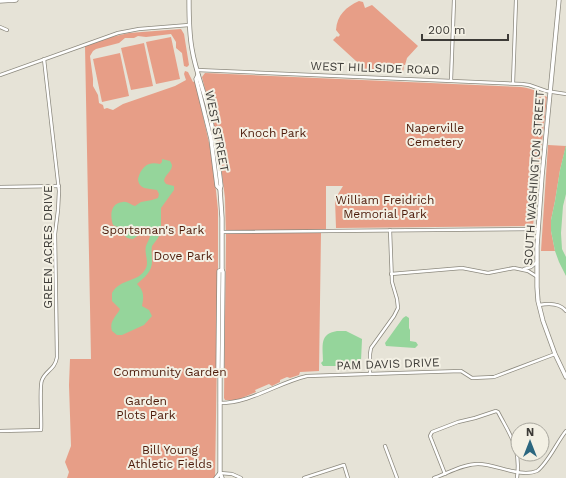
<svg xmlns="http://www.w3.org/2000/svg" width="566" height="478" font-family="'Work Sans',sans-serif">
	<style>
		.green { fill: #e79e87 }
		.water { fill: #95d59b }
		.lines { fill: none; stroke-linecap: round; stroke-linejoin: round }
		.street-casing { stroke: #8c897e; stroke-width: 4 }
		.secondary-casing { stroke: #8c897e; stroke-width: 5 }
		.street { stroke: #fff; stroke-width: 2.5 }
		.secondary { stroke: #fff; stroke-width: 3.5 }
		.labels { text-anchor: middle; stroke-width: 4; stroke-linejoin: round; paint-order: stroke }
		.street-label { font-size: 12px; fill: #3d3b37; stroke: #f3f0e4 }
		.park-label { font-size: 12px; fill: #4d1b0a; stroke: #f3f0e4 }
	</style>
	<rect width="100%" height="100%" fill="#e6e3d7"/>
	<g class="green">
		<path d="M 359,1 L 363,2 L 365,8 L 372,5 L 418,46 L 407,58 L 405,65 L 404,65 L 403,73 L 368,72 L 333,40 L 337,36 L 338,37 L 340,35 L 336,30 C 337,15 346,7 359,1 Z"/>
		<path d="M 181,29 L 184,34 L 189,65 L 187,67 L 184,66 L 182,53 L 176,48 L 176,42 L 171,34 L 146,37 L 138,36 L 134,38 L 125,38 L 119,43 L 96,49 L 93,51 L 90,56 L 93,79 L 93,86 L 98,95 L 99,103 L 103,105 L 104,109 L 107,108 L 113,110 L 123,104 L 175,86 L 186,80 L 184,74 L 185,71 L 188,72 L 193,82 L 195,81 L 210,147 L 214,172 L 218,210 L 218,293 L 215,478 L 67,478 L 69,472 L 65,462 L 71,446 L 69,385 L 70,359 L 91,359 L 85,46 L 107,38 L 129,33 Z"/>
		<path d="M 171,37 L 180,79 L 156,84 L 146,42 Z"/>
		<path d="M 144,43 L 153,86 L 131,90 L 121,48 Z"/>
		<path d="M 120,53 L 129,96 L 102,102 L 93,59 Z"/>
		<path d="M 205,73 L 521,87 C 530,88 540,92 547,97 L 533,226 L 336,228 L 335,199 L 343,186 L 326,186 L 326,233 L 321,233 L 319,371 L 300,372 L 299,375 L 290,378 L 287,377 L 280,380 L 280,382 L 272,386 L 269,384 L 255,390 L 256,392 L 237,400 L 225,400 L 224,398 L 226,238 L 225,198 L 219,151 L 210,109 L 202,77 Z"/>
		<path d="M 548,145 L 566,146 L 560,170 L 555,201 L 551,220 L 551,231 L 555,251 L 541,251 Z"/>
	</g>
	<g class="water">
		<path d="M 566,145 L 566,194 L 563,206 L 561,233 L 562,249 L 566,257 L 566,276 L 559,262 L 555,251 L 551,231 L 551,220 L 555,201 L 560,170 Z"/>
		<path d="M 162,159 L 170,161 L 172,165 C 172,172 165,174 164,181 L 166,184 L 174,186 L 174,190 L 161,208 L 161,231 L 158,238 L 152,246 C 151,251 152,255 152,259 C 153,271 145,277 137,284 C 144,291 144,296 142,306 L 149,310 L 152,316 L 144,325 L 122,335 L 117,335 L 112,331 C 109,321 116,317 120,309 L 112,301 L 112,293 C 120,278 139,283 146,268 C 149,261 144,253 146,246 C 148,240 153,236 148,229 L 133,239 C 126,239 123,235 122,229 L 113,225 C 110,216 110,203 123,202 C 127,201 131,205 135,206 L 141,202 L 152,200 L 158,198 L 159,194 L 157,190 C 148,188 139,190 138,179 C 141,167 148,161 160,164 L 162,162 Z"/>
		<path d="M 406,316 L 409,318 L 409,328 L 410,330 L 410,341 L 416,342 L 418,345 L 415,348 L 386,346 L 385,343 L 403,318 Z"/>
		<path d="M 337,331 L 346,331 L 362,339 L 361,361 L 358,366 L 323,366 L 321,363 L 323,361 C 323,346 319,334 337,331 Z"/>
	</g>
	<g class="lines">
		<defs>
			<g id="street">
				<path d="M 0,27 L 7,30"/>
				<path d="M 197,70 L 522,84 L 529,85 L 546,91 L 566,94"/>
				<path d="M 0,75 L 118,33 L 139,29 L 189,25"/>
				<path d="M 451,80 L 454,0"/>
				<path d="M 513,83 L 516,0"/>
				<path d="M 0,187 L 59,186"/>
				<path d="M 222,232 L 538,229"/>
				<path d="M 524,269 L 531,267 L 537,262"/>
				<path d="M 391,274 L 462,268 L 488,273 L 514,268 L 528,271 L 536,276"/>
				<path d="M 539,305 C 549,303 560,303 566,311"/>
				<path d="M 370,374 L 370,354 L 371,348 L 394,316 L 398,308 L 397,299 L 392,282 L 390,230"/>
				<path d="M 220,403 C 251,403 277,383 307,376 L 461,371 L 472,378 L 494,377 L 555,354"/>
				<path d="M 0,431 L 41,430 C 42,421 39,386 42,380 C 46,370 55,370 57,357 L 55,234 L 58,210 L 59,191 L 44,59"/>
				<path d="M 385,446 L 397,478"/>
				<path d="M 220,473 L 232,474 L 241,478"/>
				<path d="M 445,474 L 430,436 L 432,432 L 458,422 L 475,418 L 496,411 L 498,412 C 511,437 521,448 517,478"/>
				<path d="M 304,478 L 344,465 L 348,478"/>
				<path d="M 434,478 C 448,473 463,464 478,464 C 496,464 520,478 537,471 C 548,463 557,442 566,431"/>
			</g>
			<g id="secondary">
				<path d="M 189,0 C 189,16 189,33 192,49 C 195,68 202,86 207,104 C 214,131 218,158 221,186 L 220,189 L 222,218 L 222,270 L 223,272 L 222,370 L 220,372"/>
				<path d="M 559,0 L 542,176 L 537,246 L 537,287 L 538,301 L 543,321 L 555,354 L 566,377"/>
				<path d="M 0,1 C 6,0 10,1 16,0"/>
				<path d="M 198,75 L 196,79 L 211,139 L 217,186 L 220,189"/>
				<path d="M 222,270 L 219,271 L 218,370 L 220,372 L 220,473 L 222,478"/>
				<path d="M 216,478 L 220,473"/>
			</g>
		</defs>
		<use href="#street" class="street-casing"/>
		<use href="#secondary" class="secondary-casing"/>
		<use href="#street" class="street"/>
		<use href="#secondary" class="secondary"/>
	</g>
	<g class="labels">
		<g class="street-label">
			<text transform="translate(375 68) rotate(2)" y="4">WEST HILLSIDE ROAD</text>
			<text transform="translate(217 131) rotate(79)" y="4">WEST STREET</text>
			<text transform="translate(534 178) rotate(-86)" y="4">SOUTH WASHINGTON STREET</text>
			<text transform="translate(48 247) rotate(-90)" y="4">GREEN ACRES DRIVE</text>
			<text transform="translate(388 364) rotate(-2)" y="4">PAM DAVIS DRIVE</text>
		</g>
		<g class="park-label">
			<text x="435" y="132">Naperville<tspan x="435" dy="14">Cemetery</tspan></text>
			<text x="273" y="137">Knoch Park</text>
			<text x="385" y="204">William Freidrich<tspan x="385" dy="14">Memorial Park</tspan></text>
			<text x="153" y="234">Sportsman's Park</text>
			<text x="183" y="260">Dove Park</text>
			<text x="170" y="376">Community Garden</text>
			<text x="146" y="405">Garden<tspan x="146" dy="14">Plots Park</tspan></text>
			<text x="170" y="454">Bill Young<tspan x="170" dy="14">Athletic Fields</tspan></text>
		</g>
	</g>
	<g transform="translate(530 442)"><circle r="19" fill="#f3f0e4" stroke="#aaa89f"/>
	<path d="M0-3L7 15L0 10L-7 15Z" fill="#2c677f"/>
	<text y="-6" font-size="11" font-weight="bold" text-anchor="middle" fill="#3d3b37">N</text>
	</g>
	<path d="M422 34v6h86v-6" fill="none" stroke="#3d3b37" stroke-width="2"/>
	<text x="428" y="34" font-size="12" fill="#3d3b37" stroke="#f3f0e4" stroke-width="3" paint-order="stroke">200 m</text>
</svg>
